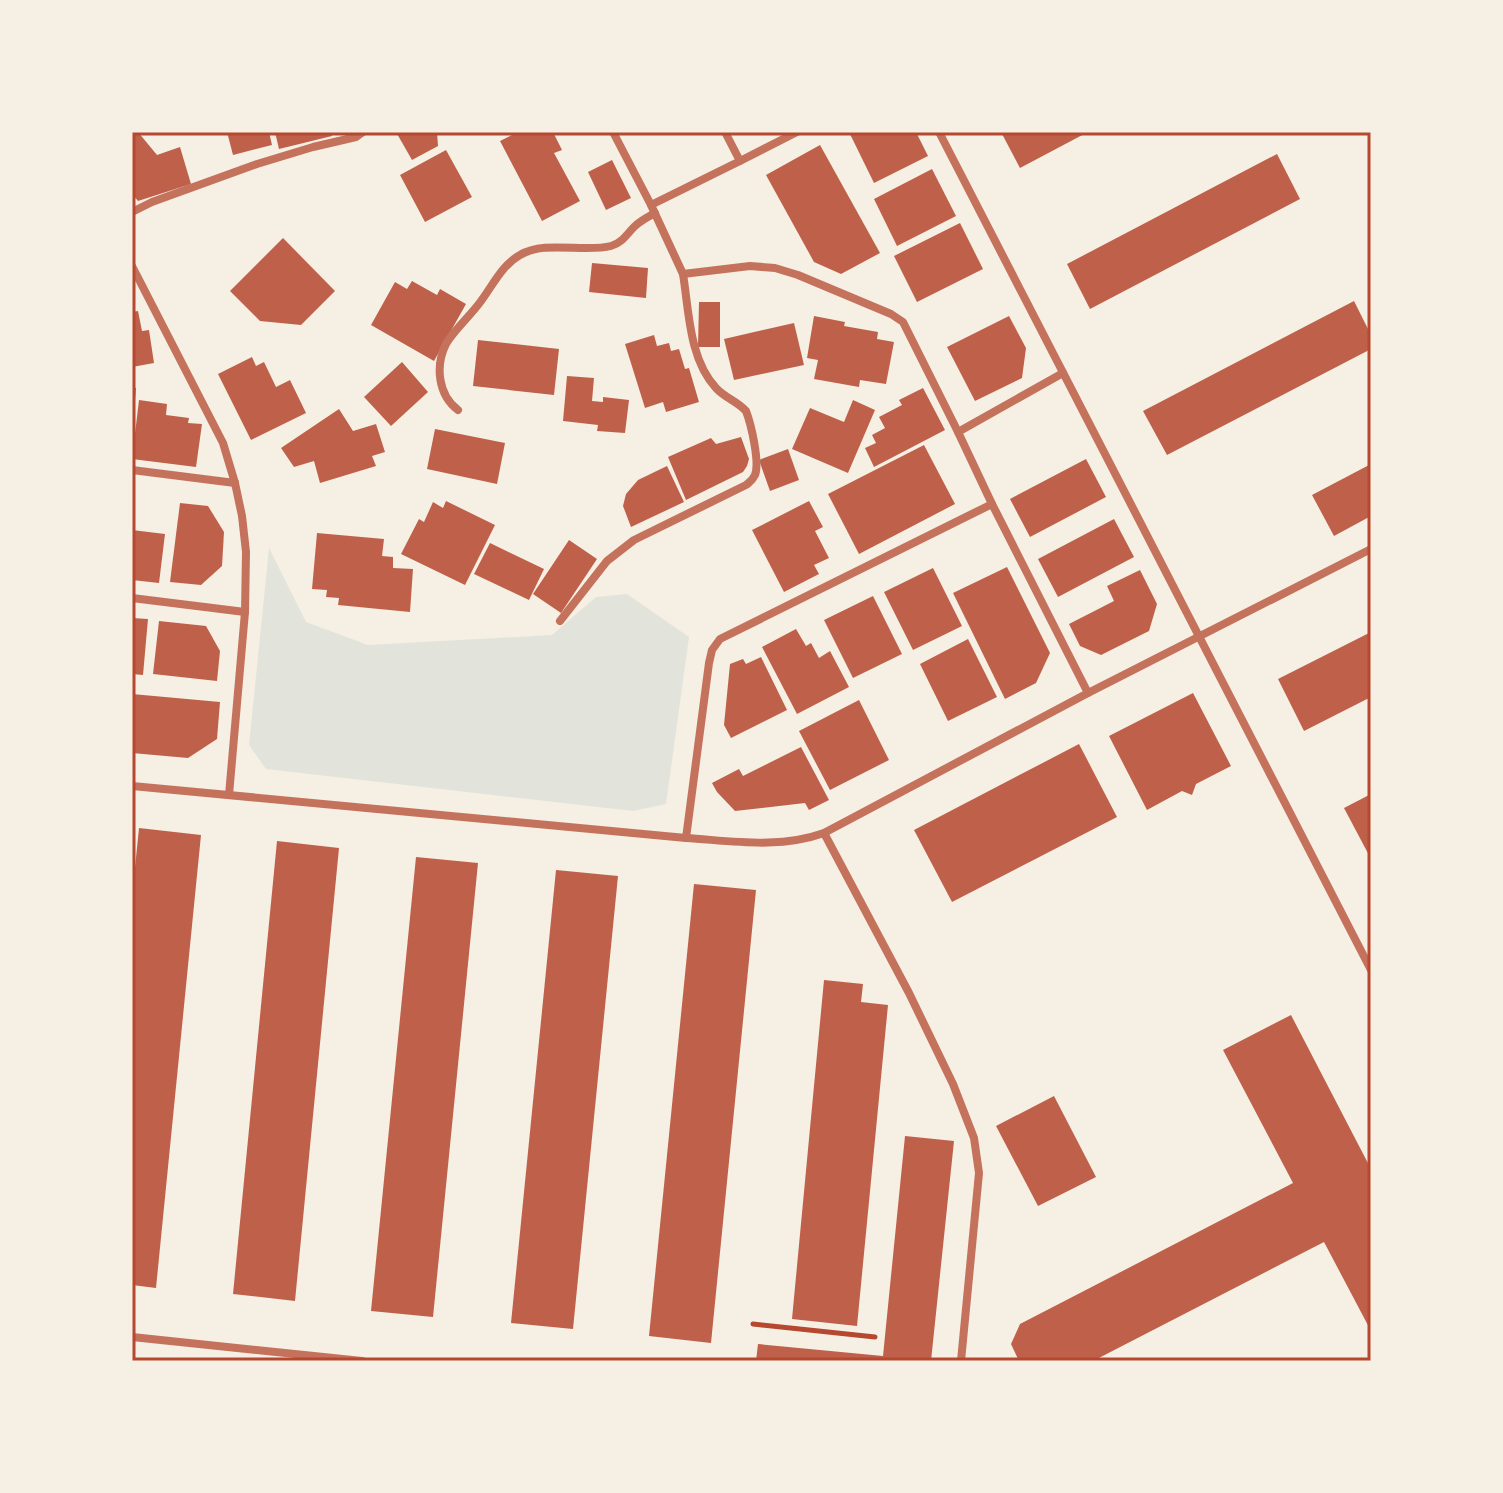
<svg xmlns="http://www.w3.org/2000/svg" width="1503" height="1493" font-family="'Golos Text',sans-serif">
	<style>
		.green { fill: #e2e4dc }
		.building { fill: #bf614a }
		.lines { fill: none; stroke-linecap: round; stroke-linejoin: round }
		.path { stroke: #b5482f; stroke-width: 5 }
		.minor { stroke: #c5725c; stroke-width: 8 }
		.neatline { fill: none; stroke: #b5482f; stroke-width: 3 }
	</style>
	<rect width="100%" height="100%" fill="#f6efe4"/>
	<path class="green" d="M 269,548 L 306,622 L 368,645 L 552,635 L 596,597 L 627,594 L 689,637 L 666,804 L 633,811 L 266,769 L 249,745 Z"/>
	<g class="building">
		<path d="M 136,132 L 138,132 L 157,155 L 180,147 L 191,184 L 138,201 L 132,194 L 132,136 Z"/>
		<path d="M 227,132 L 269,132 L 272,145 L 233,155 Z"/>
		<path d="M 275,132 L 331,132 L 332,136 L 279,149 Z"/>
		<path d="M 396,132 L 437,132 L 438,146 L 412,160 Z"/>
		<path d="M 518,132 L 553,132 L 562,150 L 554,153 L 580,201 L 542,221 L 500,141 Z"/>
		<path d="M 849,132 L 916,132 L 928,156 L 874,183 Z"/>
		<path d="M 1001,132 L 1088,132 L 1020,168 Z"/>
		<path d="M 820,145 L 880,253 L 841,274 L 814,262 L 766,175 Z"/>
		<path d="M 446,150 L 472,197 L 425,222 L 400,175 Z"/>
		<path d="M 1277,154 L 1300,199 L 1090,309 L 1067,264 Z"/>
		<path d="M 612,160 L 631,198 L 606,210 L 588,172 Z"/>
		<path d="M 932,169 L 956,216 L 897,246 L 874,199 Z"/>
		<path d="M 960,223 L 983,269 L 917,302 L 894,256 Z"/>
		<path d="M 283,238 L 335,291 L 301,325 L 260,321 L 230,291 Z"/>
		<path d="M 592,263 L 648,268 L 646,298 L 589,292 Z"/>
		<path d="M 412,281 L 437,295 L 440,289 L 466,304 L 434,361 L 371,325 L 395,282 L 407,289 Z"/>
		<path d="M 1354,301 L 1371,335 L 1371,349 L 1167,455 L 1143,411 Z"/>
		<path d="M 699,302 L 720,302 L 720,347 L 698,347 Z"/>
		<path d="M 138,311 L 142,331 L 149,330 L 154,363 L 132,367 L 132,312 Z"/>
		<path d="M 814,316 L 845,322 L 844,326 L 878,332 L 877,339 L 894,342 L 886,384 L 860,380 L 859,387 L 814,379 L 818,360 L 807,358 Z"/>
		<path d="M 1009,316 L 1026,348 L 1022,378 L 975,401 L 947,347 Z"/>
		<path d="M 794,323 L 804,365 L 734,380 L 724,339 Z"/>
		<path d="M 654,335 L 657,346 L 669,343 L 671,351 L 679,349 L 685,369 L 689,368 L 699,402 L 666,412 L 663,402 L 645,408 L 625,344 Z"/>
		<path d="M 478,340 L 559,349 L 554,395 L 473,386 Z"/>
		<path d="M 252,357 L 256,366 L 264,362 L 276,387 L 290,380 L 306,413 L 251,440 L 218,374 Z"/>
		<path d="M 402,362 L 428,392 L 391,426 L 364,397 Z"/>
		<path d="M 567,376 L 594,378 L 592,401 L 603,402 L 603,397 L 629,400 L 625,433 L 597,431 L 598,425 L 563,421 Z"/>
		<path d="M 132,387 L 136,388 L 134,413 L 132,413 Z"/>
		<path d="M 923,388 L 945,430 L 874,467 L 865,448 L 876,443 L 872,435 L 885,428 L 879,417 L 902,405 L 899,400 Z"/>
		<path d="M 139,400 L 167,404 L 166,415 L 189,418 L 188,423 L 202,424 L 196,467 L 132,459 Z"/>
		<path d="M 853,400 L 875,410 L 848,473 L 792,449 L 810,408 L 844,422 Z"/>
		<path d="M 339,409 L 353,431 L 376,424 L 385,452 L 372,456 L 376,466 L 320,483 L 314,461 L 294,467 L 281,448 Z"/>
		<path d="M 435,429 L 505,443 L 497,484 L 427,469 Z"/>
		<path d="M 741,437 L 749,459 L 747,466 L 743,472 L 686,500 L 668,457 L 711,438 L 716,444 Z"/>
		<path d="M 924,445 L 955,504 L 859,554 L 828,494 Z"/>
		<path d="M 788,449 L 799,480 L 770,491 L 759,460 Z"/>
		<path d="M 1086,459 L 1106,497 L 1030,537 L 1010,499 Z"/>
		<path d="M 1371,464 L 1371,516 L 1334,536 L 1312,495 Z"/>
		<path d="M 667,466 L 684,502 L 631,527 L 623,506 L 626,494 L 638,480 Z"/>
		<path d="M 446,501 L 495,525 L 465,585 L 401,554 L 419,519 L 424,522 L 433,502 L 443,508 Z"/>
		<path d="M 809,501 L 823,527 L 815,531 L 829,558 L 814,565 L 819,574 L 784,592 L 752,530 Z"/>
		<path d="M 180,503 L 208,506 L 224,532 L 222,566 L 201,585 L 170,582 Z"/>
		<path d="M 1114,519 L 1134,557 L 1058,597 L 1038,559 Z"/>
		<path d="M 132,530 L 165,534 L 159,583 L 132,580 Z"/>
		<path d="M 317,533 L 384,539 L 382,556 L 393,557 L 393,568 L 413,569 L 410,612 L 338,605 L 339,598 L 326,597 L 327,590 L 312,589 Z"/>
		<path d="M 569,540 L 597,559 L 561,613 L 533,594 Z"/>
		<path d="M 490,543 L 544,569 L 529,600 L 474,574 Z"/>
		<path d="M 1007,567 L 1050,653 L 1036,683 L 1005,699 L 953,593 Z"/>
		<path d="M 933,568 L 962,626 L 913,650 L 884,592 Z"/>
		<path d="M 1140,570 L 1157,604 L 1149,631 L 1101,655 L 1080,646 L 1069,624 L 1114,601 L 1107,586 Z"/>
		<path d="M 873,596 L 902,654 L 853,678 L 824,620 Z"/>
		<path d="M 132,618 L 148,619 L 143,675 L 132,674 Z"/>
		<path d="M 159,621 L 206,626 L 220,651 L 217,681 L 153,674 Z"/>
		<path d="M 796,629 L 806,646 L 811,643 L 819,658 L 830,651 L 849,687 L 797,714 L 762,647 Z"/>
		<path d="M 1371,632 L 1371,697 L 1304,731 L 1278,679 Z"/>
		<path d="M 968,639 L 997,697 L 948,721 L 920,664 Z"/>
		<path d="M 761,657 L 787,710 L 731,738 L 724,725 L 730,664 L 743,659 L 746,664 Z"/>
		<path d="M 1193,693 L 1231,766 L 1196,784 L 1192,795 L 1182,791 L 1147,810 L 1109,736 Z"/>
		<path d="M 132,694 L 220,702 L 217,739 L 188,758 L 132,753 Z"/>
		<path d="M 859,700 L 889,760 L 830,790 L 799,731 Z"/>
		<path d="M 1079,744 L 1117,817 L 952,902 L 914,830 Z"/>
		<path d="M 801,747 L 829,800 L 809,810 L 805,803 L 735,811 L 717,792 L 712,783 L 739,769 L 743,776 Z"/>
		<path d="M 1371,794 L 1371,859 L 1344,808 Z"/>
		<path d="M 139,828 L 201,835 L 156,1288 L 132,1285 L 132,897 Z"/>
		<path d="M 277,841 L 339,848 L 295,1301 L 233,1294 Z"/>
		<path d="M 416,857 L 478,863 L 433,1317 L 371,1311 Z"/>
		<path d="M 556,870 L 618,876 L 573,1329 L 511,1323 Z"/>
		<path d="M 694,884 L 756,890 L 711,1343 L 649,1336 Z"/>
		<path d="M 824,980 L 863,984 L 861,1002 L 888,1005 L 857,1326 L 792,1319 Z"/>
		<path d="M 1291,1015 L 1371,1169 L 1371,1331 L 1324,1242 L 1093,1361 L 1013,1361 L 1018,1359 L 1011,1344 L 1020,1324 L 1293,1183 L 1223,1050 Z"/>
		<path d="M 1054,1096 L 1096,1177 L 1038,1206 L 996,1126 Z"/>
		<path d="M 905,1136 L 954,1141 L 931,1361 L 756,1361 L 758,1344 L 883,1356 Z"/>
	</g>
	<g class="lines">
		<path class="path" d="M 753,1324 L 875,1337"/>
		<g class="minor">
			<path d="M 613,132 L 651,205"/>
			<path d="M 939,132 L 1371,970"/>
			<path d="M 740,161 L 797,132"/>
			<path d="M 132,212 L 152,202 L 257,164 L 313,147 L 356,137 L 363,132"/>
			<path d="M 132,266 L 223,443 L 235,483 L 242,516 L 246,552 L 245,612 L 229,795"/>
			<path d="M 458,410 C 438,395 435,366 446,344 C 453,331 472,314 481,301 C 493,285 502,265 520,255 C 545,240 584,253 611,246 C 622,243 627,234 634,227 C 640,221 648,217 655,213"/>
			<path d="M 958,432 L 1063,373"/>
			<path d="M 132,470 L 235,483"/>
			<path d="M 992,504 L 1088,693"/>
			<path d="M 132,598 L 245,612"/>
			<path d="M 560,621 L 607,561 L 634,540 L 746,485 C 751,481 752,481 755,475 C 760,462 751,424 746,411 C 737,401 725,398 716,388 C 689,359 689,311 683,274"/>
			<path d="M 132,786 L 686,838 C 733,841 779,849 824,833 L 1088,693 L 1371,549"/>
			<path d="M 824,833 L 909,993 L 953,1084 L 974,1138 L 979,1173 L 961,1361"/>
			<path d="M 686,838 L 709,663 L 712,650 L 720,639 L 992,504 L 958,432 L 903,322 L 891,314 L 798,275 L 775,268 L 750,266 L 683,274 L 651,205 L 740,161 L 725,132"/>
			<path d="M 132,1337 L 362,1361"/>
		</g>
	</g>
	<rect width="1503" height="1493" fill="none" stroke="#f6efe4" stroke-width="268"/>
	<rect x="134" y="134" width="1235" height="1225" class="neatline"/>
</svg>
